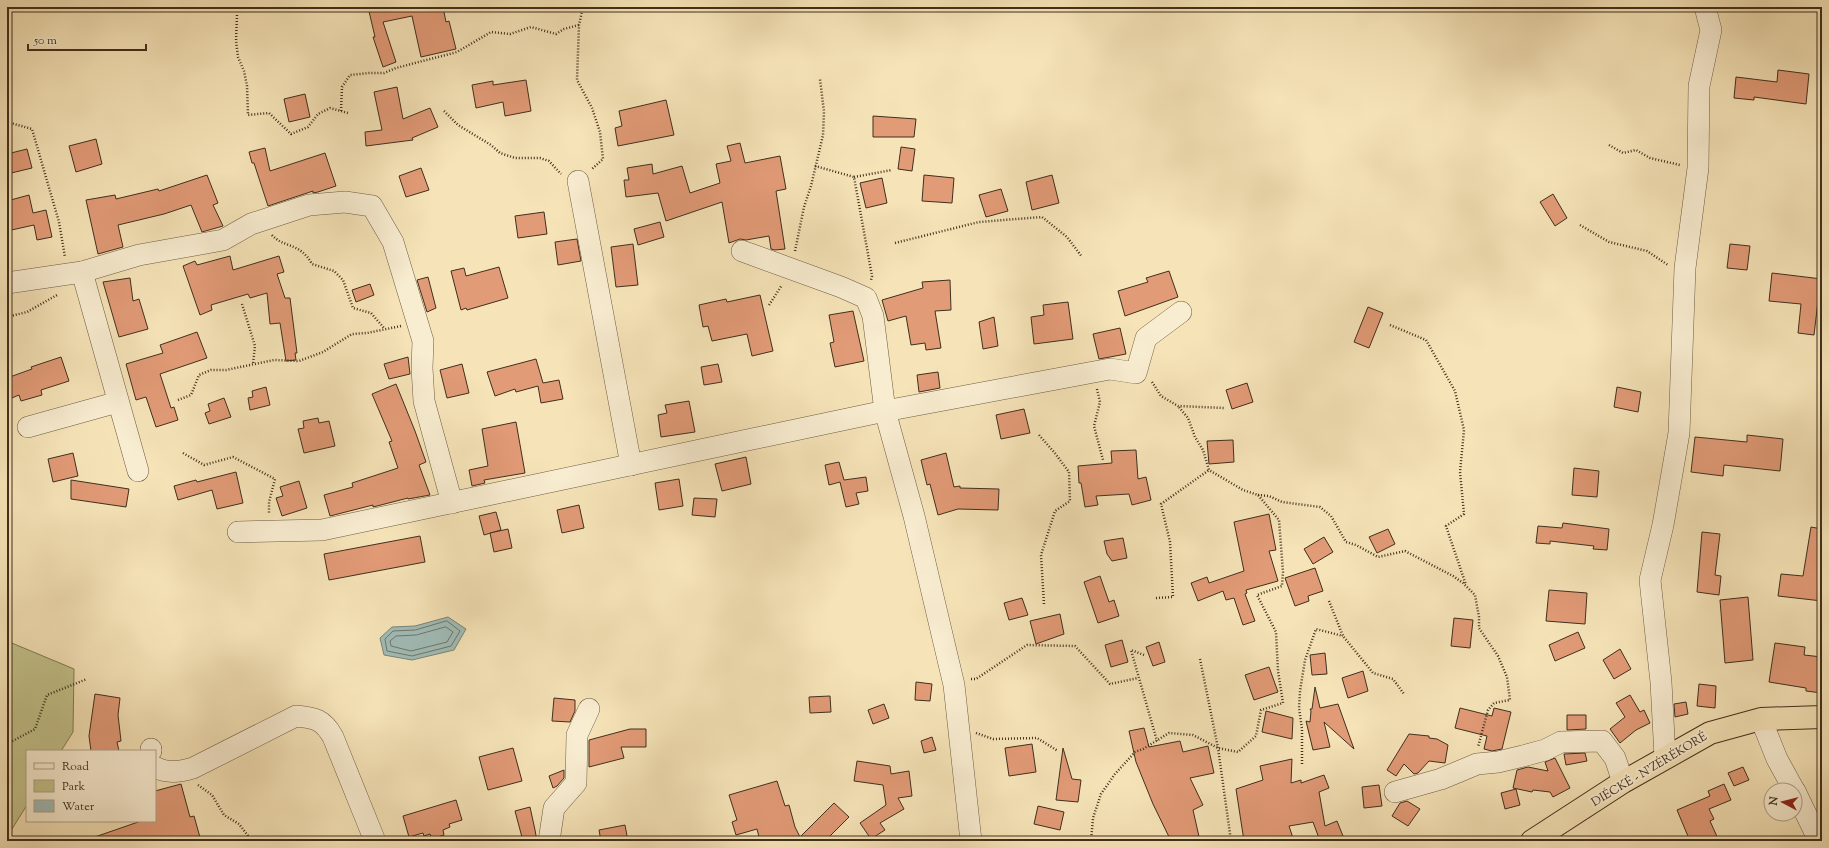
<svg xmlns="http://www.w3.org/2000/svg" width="1829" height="848" font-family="'Sorts Mill Goudy',serif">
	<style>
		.green { fill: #c3c28a; stroke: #827854 }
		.water { fill: #a0bcb7; stroke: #7a8479 }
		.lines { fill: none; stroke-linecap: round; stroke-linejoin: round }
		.shore { stroke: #70766a; stroke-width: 1 }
		.building { fill: #e29b77; stroke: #402f1d }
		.minor-casing { stroke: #6e5c44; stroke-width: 22 }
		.highway-casing { stroke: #402f1d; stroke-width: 24 }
		.path { stroke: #402f1d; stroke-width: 2.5; stroke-dasharray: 1 2; stroke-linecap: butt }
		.minor { stroke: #f9edd1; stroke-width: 21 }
		.highway { stroke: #f6e4b8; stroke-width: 22 }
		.labels { text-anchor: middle; stroke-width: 4; stroke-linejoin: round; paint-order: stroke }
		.street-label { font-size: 12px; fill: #402f1d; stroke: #f9edd1 }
	</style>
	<rect width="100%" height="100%" fill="#f6e4b8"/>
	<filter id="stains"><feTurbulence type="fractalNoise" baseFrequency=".005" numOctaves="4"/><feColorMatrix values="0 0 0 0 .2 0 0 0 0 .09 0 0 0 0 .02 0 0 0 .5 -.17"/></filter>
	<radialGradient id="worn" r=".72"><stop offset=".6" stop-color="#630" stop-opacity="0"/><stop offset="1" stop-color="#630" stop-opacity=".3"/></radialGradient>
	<path class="green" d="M 7,641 L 74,669 L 73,732 L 61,751 L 27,751 L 27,805 L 7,837 Z"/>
	<path class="water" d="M 448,617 L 466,629 L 454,650 L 412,660 L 384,655 L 380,638 L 392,627 L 415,626 Z"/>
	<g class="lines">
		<g class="shore">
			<path d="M 447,621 L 460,631 L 451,646 L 412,656 L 387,651 L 385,639 L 393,631 L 415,630 Z"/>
			<path d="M 446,627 L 453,632 L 447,642 L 411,651 L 391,646 L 390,641 L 396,636 L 416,635 Z"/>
		</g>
	</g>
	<g class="building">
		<path d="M 368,7 L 443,7 L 446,22 L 449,21 L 456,49 L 421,57 L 412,16 L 383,22 L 396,62 L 383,67 L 373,37 L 375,37 Z"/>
		<path d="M 1778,70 L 1809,74 L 1806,104 L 1754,97 L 1754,100 L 1734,98 L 1736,77 L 1777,82 Z"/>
		<path d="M 526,80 L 531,111 L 505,116 L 503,102 L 476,108 L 472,85 L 493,81 L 493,85 Z"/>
		<path d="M 397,87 L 403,119 L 430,108 L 438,127 L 412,138 L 413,140 L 366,146 L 365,132 L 382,130 L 374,92 Z"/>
		<path d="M 305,94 L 310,117 L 289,122 L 284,99 Z"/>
		<path d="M 666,100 L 674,135 L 618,146 L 615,128 L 622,126 L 619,111 Z"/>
		<path d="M 873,116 L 916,119 L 914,137 L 873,137 Z"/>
		<path d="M 96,139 L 102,164 L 76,172 L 69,146 Z"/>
		<path d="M 740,143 L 745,163 L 780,156 L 786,189 L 776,191 L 785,249 L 775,250 L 771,249 L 769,236 L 746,240 L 740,239 L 729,243 L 722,202 L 666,221 L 658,193 L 626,197 L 624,180 L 629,180 L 627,168 L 652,164 L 653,174 L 682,166 L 690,193 L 720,183 L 716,164 L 731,161 L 727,146 Z"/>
		<path d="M 901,147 L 915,149 L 912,171 L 898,169 Z"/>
		<path d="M 265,148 L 270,171 L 325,153 L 336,186 L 318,192 L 313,193 L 313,191 L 268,206 L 254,163 L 252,163 L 249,152 Z"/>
		<path d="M 27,149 L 32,168 L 7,174 L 7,154 Z"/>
		<path d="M 421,168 L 429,190 L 406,197 L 399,176 Z"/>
		<path d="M 207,175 L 218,203 L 213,205 L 223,226 L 202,232 L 191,205 L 164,214 L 118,225 L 123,247 L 98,254 L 86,200 L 115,195 L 116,199 L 158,189 L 159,191 Z"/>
		<path d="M 924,175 L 954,178 L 952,203 L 922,201 Z"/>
		<path d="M 1052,175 L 1059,203 L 1032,210 L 1026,182 Z"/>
		<path d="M 882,178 L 887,203 L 866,208 L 860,183 Z"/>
		<path d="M 1001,189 L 1008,211 L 986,217 L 979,195 Z"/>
		<path d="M 1553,194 L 1567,218 L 1555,226 L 1540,202 Z"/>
		<path d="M 29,195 L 33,213 L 46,210 L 52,237 L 37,240 L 34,225 L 7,231 L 7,201 Z"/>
		<path d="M 544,212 L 547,234 L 518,238 L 515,216 Z"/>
		<path d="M 660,222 L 664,237 L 638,245 L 634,229 Z"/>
		<path d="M 577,239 L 581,261 L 558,265 L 555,242 Z"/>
		<path d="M 633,244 L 638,285 L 616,287 L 611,247 Z"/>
		<path d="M 1730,244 L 1750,246 L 1747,270 L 1727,268 Z"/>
		<path d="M 230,256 L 233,270 L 279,256 L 284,272 L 277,274 L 285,298 L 290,298 L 297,353 L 295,353 L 296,360 L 286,361 L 280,323 L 270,324 L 267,293 L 250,298 L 248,294 L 211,305 L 212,310 L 200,315 L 183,266 L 195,261 L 197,265 Z"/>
		<path d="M 499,267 L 508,298 L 467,310 L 466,308 L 461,310 L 451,271 L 464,268 L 466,276 Z"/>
		<path d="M 1169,271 L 1178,297 L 1125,316 L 1118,291 L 1148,282 L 1146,278 Z"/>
		<path d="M 1772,273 L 1822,279 L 1822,301 L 1818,301 L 1814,335 L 1798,333 L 1801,304 L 1769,301 Z"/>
		<path d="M 428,277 L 436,308 L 427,312 L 417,280 Z"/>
		<path d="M 130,278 L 133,301 L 139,299 L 148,329 L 119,337 L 103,282 Z"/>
		<path d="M 950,280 L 951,310 L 935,311 L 941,348 L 926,350 L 925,343 L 911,345 L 906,316 L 888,321 L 882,300 L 923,288 L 922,282 Z"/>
		<path d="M 370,284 L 374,295 L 356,302 L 352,290 Z"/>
		<path d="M 760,295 L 773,351 L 752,356 L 747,334 L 712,341 L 708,326 L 703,327 L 699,305 L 726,299 L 727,302 Z"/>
		<path d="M 1068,302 L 1073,339 L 1034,344 L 1031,317 L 1044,315 L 1043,305 Z"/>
		<path d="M 1368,307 L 1383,313 L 1369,348 L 1354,342 Z"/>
		<path d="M 853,311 L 864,361 L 835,367 L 830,343 L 834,342 L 829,315 Z"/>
		<path d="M 994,317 L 998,346 L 983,349 L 979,322 Z"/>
		<path d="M 1120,328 L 1126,354 L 1099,359 L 1093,334 Z"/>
		<path d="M 197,332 L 207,358 L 160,374 L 171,408 L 174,407 L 178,420 L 156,427 L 146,397 L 136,400 L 126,364 L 163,353 L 160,345 Z"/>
		<path d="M 61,357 L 69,381 L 41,390 L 42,395 L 21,401 L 19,395 L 7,400 L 7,378 L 32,369 L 31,367 Z"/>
		<path d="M 408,357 L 410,374 L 389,379 L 384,364 Z"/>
		<path d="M 536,359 L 543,383 L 559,380 L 563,399 L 541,403 L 538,386 L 516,392 L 515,389 L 495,396 L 487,372 Z"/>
		<path d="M 462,364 L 469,393 L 447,398 L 440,370 Z"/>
		<path d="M 718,364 L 722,382 L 704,385 L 701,367 Z"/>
		<path d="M 938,372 L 940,388 L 919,392 L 917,375 Z"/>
		<path d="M 1247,383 L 1253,402 L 1232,409 L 1226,390 Z"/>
		<path d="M 396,384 L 415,431 L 426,462 L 419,465 L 430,495 L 408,499 L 408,498 L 373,507 L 373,505 L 330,516 L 324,495 L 353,487 L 352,483 L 398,468 L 389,442 L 392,441 L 372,394 Z"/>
		<path d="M 266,387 L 270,405 L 250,410 L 248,398 L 253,397 L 252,391 Z"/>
		<path d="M 1617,387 L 1641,392 L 1638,412 L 1614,407 Z"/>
		<path d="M 224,398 L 231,417 L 209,424 L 205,413 L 210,411 L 208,404 Z"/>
		<path d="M 689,401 L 695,432 L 661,437 L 658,415 L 667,413 L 665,405 Z"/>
		<path d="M 1024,409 L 1030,433 L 1001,439 L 996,415 Z"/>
		<path d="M 318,418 L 319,423 L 329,421 L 335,446 L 304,453 L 298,429 L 304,428 L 303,421 Z"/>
		<path d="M 516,422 L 525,473 L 484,480 L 485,483 L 472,486 L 469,470 L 488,466 L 482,429 Z"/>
		<path d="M 1747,435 L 1783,439 L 1780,471 L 1724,465 L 1723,476 L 1691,472 L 1695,437 L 1747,442 Z"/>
		<path d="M 1233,440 L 1234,462 L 1209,464 L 1207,441 Z"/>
		<path d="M 1136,450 L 1138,479 L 1146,477 L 1151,500 L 1132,505 L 1129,494 L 1096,496 L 1098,505 L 1085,507 L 1081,483 L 1079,483 L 1078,466 L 1112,463 L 1111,451 Z"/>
		<path d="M 73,453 L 78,476 L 53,482 L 48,459 Z"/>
		<path d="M 946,453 L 954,487 L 960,486 L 960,488 L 999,489 L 998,510 L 958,509 L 938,515 L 930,484 L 927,485 L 921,460 Z"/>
		<path d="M 746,457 L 751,484 L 722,491 L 715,464 Z"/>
		<path d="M 839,462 L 844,480 L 866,477 L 868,491 L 856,493 L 859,504 L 846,507 L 840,482 L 829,485 L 825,465 Z"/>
		<path d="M 1574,468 L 1599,471 L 1597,497 L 1572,495 Z"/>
		<path d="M 236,472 L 243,503 L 217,509 L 212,490 L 178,500 L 174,486 L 196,480 L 197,482 Z"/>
		<path d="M 679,479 L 683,506 L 659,510 L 655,483 Z"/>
		<path d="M 71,480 L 129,489 L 126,507 L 71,499 Z"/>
		<path d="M 299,481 L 307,508 L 282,516 L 276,498 L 283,496 L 280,487 Z"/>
		<path d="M 694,498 L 717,499 L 715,517 L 692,515 Z"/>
		<path d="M 579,505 L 584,528 L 562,533 L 557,510 Z"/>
		<path d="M 496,512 L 501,530 L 484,535 L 479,516 Z"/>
		<path d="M 1269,514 L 1276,550 L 1269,551 L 1278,581 L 1246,590 L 1247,593 L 1245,594 L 1255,621 L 1243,625 L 1234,598 L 1226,600 L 1223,591 L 1198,601 L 1191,583 L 1207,577 L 1209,583 L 1244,571 L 1234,522 Z"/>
		<path d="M 1563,523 L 1609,529 L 1607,550 L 1593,549 L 1594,546 L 1550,541 L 1550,544 L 1536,543 L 1538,526 L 1562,528 Z"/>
		<path d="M 1811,527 L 1822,529 L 1822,601 L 1778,596 L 1781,574 L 1803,576 Z"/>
		<path d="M 508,529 L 512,548 L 494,552 L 490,533 Z"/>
		<path d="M 1388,529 L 1395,544 L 1377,553 L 1369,537 Z"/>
		<path d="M 1702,532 L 1720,534 L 1715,575 L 1721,576 L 1719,595 L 1697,592 Z"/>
		<path d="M 420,536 L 425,562 L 329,580 L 324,554 Z"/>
		<path d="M 1324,537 L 1333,552 L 1313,564 L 1304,549 Z"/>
		<path d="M 1123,538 L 1127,558 L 1112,561 L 1107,554 L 1104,541 Z"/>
		<path d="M 1315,568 L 1323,591 L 1308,596 L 1309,601 L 1295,606 L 1285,578 Z"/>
		<path d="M 1100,576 L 1109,602 L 1114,600 L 1119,616 L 1098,623 L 1084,582 Z"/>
		<path d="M 1549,590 L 1587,593 L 1585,624 L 1546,621 Z"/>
		<path d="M 1748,597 L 1753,660 L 1725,663 L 1720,600 Z"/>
		<path d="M 1022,598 L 1028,615 L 1009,620 L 1004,603 Z"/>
		<path d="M 1060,614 L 1064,634 L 1036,644 L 1030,621 Z"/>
		<path d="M 1454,618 L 1473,620 L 1470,648 L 1451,646 Z"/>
		<path d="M 1578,632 L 1585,648 L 1555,661 L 1549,645 Z"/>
		<path d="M 1122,640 L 1128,662 L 1111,667 L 1105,645 Z"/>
		<path d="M 1159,642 L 1165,662 L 1153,666 L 1146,647 Z"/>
		<path d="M 1775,643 L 1805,647 L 1804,655 L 1822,657 L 1822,693 L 1806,691 L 1806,688 L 1769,682 Z"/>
		<path d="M 1620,649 L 1631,669 L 1614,679 L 1603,660 Z"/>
		<path d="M 1325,653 L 1327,674 L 1312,675 L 1310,655 Z"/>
		<path d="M 1269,667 L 1278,692 L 1254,700 L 1245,675 Z"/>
		<path d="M 1363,671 L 1368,691 L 1348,698 L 1342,678 Z"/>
		<path d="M 916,682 L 932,684 L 930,701 L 915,700 Z"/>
		<path d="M 1699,684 L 1716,686 L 1715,708 L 1697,706 Z"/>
		<path d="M 1315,687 L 1320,708 L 1338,704 L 1354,749 L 1324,722 L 1330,747 L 1313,750 L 1306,721 L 1310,722 L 1311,711 L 1310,709 L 1312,709 Z"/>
		<path d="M 95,694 L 120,698 L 118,715 L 121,741 L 117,742 L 119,751 L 91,751 L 89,736 Z"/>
		<path d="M 1630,695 L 1640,712 L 1644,710 L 1650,723 L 1636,730 L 1620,743 L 1610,729 L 1625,717 L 1616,703 Z"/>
		<path d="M 830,696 L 831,712 L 810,713 L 809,697 Z"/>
		<path d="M 554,698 L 575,700 L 575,711 L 570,722 L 552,721 Z"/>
		<path d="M 1686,702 L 1688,714 L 1675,717 L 1674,704 Z"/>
		<path d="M 884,704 L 889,718 L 873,724 L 868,710 Z"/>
		<path d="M 1460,708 L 1492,716 L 1494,708 L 1511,712 L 1502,749 L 1492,751 L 1484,749 L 1487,736 L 1455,728 Z"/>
		<path d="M 1266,711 L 1293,718 L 1292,739 L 1262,732 Z"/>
		<path d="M 1567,715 L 1586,715 L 1586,729 L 1567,730 Z"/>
		<path d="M 1144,728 L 1149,747 L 1180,741 L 1183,752 L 1208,746 L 1214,773 L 1190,778 L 1203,805 L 1193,810 L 1200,841 L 1171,841 L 1153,804 L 1136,762 L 1129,731 Z"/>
		<path d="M 630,729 L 646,729 L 646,747 L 621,747 L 624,758 L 589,767 L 589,740 Z"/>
		<path d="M 1409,734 L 1429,736 L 1429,738 L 1437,739 L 1448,745 L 1445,763 L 1429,761 L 1418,773 L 1414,774 L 1404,764 L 1396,776 L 1387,770 Z"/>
		<path d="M 932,737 L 936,750 L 924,753 L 921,741 Z"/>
		<path d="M 1032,744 L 1036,772 L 1009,776 L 1005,748 Z"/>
		<path d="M 513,748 L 522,781 L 488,790 L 479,757 Z"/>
		<path d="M 1063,748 L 1072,779 L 1081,780 L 1078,802 L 1056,800 Z"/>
		<path d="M 1585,753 L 1587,761 L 1566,765 L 1564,754 Z"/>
		<path d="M 1555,758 L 1570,788 L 1553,797 L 1550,792 L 1533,790 L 1532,792 L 1513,788 L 1517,770 L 1528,767 L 1548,771 L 1545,762 Z"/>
		<path d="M 1292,759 L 1291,783 L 1301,780 L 1301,783 L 1324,775 L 1329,788 L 1319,792 L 1325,826 L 1337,821 L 1345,841 L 1320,841 L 1313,822 L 1289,826 L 1294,841 L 1244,841 L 1236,789 L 1263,780 L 1260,766 Z"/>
		<path d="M 857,761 L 890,766 L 891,774 L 909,771 L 912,796 L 898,798 L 904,809 L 880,823 L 885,830 L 871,839 L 860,823 L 886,805 L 883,785 L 854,781 Z"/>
		<path d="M 1743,767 L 1749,780 L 1734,786 L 1728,773 Z"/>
		<path d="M 564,770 L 564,778 L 557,786 L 553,788 L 549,776 Z"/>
		<path d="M 777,781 L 785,806 L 789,805 L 795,827 L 800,837 L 834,803 L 849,817 L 825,841 L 760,841 L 757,829 L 736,835 L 732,822 L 737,820 L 729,795 Z"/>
		<path d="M 181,784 L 190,817 L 194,816 L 201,841 L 89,841 L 89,839 L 141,821 L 155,821 L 155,791 Z"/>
		<path d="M 1724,784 L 1731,800 L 1709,809 L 1714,819 L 1710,821 L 1719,841 L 1690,841 L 1677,810 L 1710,796 L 1708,791 Z"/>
		<path d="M 1379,785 L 1382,806 L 1364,808 L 1362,787 Z"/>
		<path d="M 1516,789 L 1520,805 L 1505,809 L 1501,793 Z"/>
		<path d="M 456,800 L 462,820 L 449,824 L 450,827 L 443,830 L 444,835 L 432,839 L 430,834 L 424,836 L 423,833 L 409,837 L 403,816 Z"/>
		<path d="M 1407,801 L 1420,809 L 1408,826 L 1392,816 L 1400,803 Z"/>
		<path d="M 1038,806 L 1064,812 L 1060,830 L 1034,824 Z"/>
		<path d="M 530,807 L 535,830 L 537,841 L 523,841 L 515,811 Z"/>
		<path d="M 625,825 L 628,841 L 601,841 L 599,830 Z"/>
	</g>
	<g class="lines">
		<defs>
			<g id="minor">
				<path d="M 578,181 L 631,465"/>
				<path d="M 742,251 L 841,287 L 866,298 L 873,316 L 885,411 L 914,516 L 954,685 L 971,841"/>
				<path d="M 82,272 L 138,471"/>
				<path d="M 7,283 L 82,272 L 139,255 L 223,240 L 251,224 L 309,205 L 345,202 L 372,206 L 393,242 L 423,341 L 422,368 L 424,401 L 452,503"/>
				<path d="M 28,427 L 118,402"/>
				<path d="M 238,532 L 322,530 L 885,411 L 1110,369 L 1136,373 L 1146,338 L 1181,312"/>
				<path d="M 1761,719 L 1777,759 L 1794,790"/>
				<path d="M 151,749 L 151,751"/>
				<path d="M 1665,757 L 1661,682 L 1650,580 L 1663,525 L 1679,433 L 1685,268 L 1698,168 L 1699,86 L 1711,30 L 1705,7"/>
				<path d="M 155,767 C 167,774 180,772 193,768 L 296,716 C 315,718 323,719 333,737 L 375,841"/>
				<path d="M 1795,791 L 1819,841"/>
				<path d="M 1395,792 L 1441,779 L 1477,764 L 1498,762 L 1523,756 L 1545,750 L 1561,742 L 1602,741 L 1615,758 L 1623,782"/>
				<path d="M 549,841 L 554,808 L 576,783 L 577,735 L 589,709"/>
			</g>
			<path id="highway" d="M 1532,841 L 1623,782 L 1710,733 L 1761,719 L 1822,717"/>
		</defs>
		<use href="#minor" class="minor-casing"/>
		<use href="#highway" class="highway-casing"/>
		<g class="path">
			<path d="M 583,7 L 579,25 L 577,80 L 592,108 L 600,132 L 603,159 L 592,169"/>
			<path d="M 237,15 L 236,41 L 238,57 L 244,71 L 247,86 L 248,115 L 269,113 L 291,134 L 308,127 L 318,114 L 330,108 L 348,113"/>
			<path d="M 341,111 L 342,87 L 350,75 L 369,73 L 384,73 L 396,68 L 457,52 L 491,32 L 510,34 L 531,27 L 556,34 L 564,29 L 579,25"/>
			<path d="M 444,111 L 458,125 L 491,145 L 500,153 L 515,158 L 540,158 L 549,161 L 561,174"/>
			<path d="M 7,122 L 32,129 L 59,222 L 65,257"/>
			<path d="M 1609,145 L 1623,153 L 1636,150 L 1650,158 L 1680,165"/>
			<path d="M 815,166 L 854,177 L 872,276 L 871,280"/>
			<path d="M 854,177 L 892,170"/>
			<path d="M 1580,225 L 1609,242 L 1647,251 L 1668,265"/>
			<path d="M 272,235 C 283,248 300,242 312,264 L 334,271 L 343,280 L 353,308 L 371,313 L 384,328"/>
			<path d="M 895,243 L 979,222 L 1042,217 L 1067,237 L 1082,257"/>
			<path d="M 795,251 L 804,207 L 811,186 L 823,135 L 824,112 L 820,79"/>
			<path d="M 242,304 L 255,346 L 253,364"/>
			<path d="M 769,305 L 782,285"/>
			<path d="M 7,317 L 27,312 L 57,295"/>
			<path d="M 1390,325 L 1426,340 L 1455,391 L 1464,430 L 1460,472 L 1464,514 L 1446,526 L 1466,585"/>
			<path d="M 1152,382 L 1161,396 L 1178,406 L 1225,408"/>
			<path d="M 1097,389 L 1100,402 L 1094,426 L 1103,460"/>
			<path d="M 178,400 L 191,395 L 199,375 L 211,370 L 226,370 L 274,360 L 299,361 L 323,352 L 352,334 L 367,333 L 401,326"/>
			<path d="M 1039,435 L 1054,452 L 1069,472 L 1070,501 L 1055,511 L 1041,555 L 1044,604"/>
			<path d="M 183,453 L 204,465 L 233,457 L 275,479 L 269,502 L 269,513"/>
			<path d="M 1258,495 L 1269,496 L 1282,502 L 1320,507 L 1331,516 L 1346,542 L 1356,545 L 1378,557 L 1405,551 L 1453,576 L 1463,583 L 1475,595 L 1479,617 L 1479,628 L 1498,656 L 1507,677 L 1510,700 L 1494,703 L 1488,710 L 1478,747"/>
			<path d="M 1156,598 L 1173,597 L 1170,542 L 1161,504 L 1209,470"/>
			<path d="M 1329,601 L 1343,636 L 1373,673 L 1393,679 L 1404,694"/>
			<path d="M 1144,655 L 1131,650 L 1157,741"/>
			<path d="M 1200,659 L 1218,748 L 1231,841"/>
			<path d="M 971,679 L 976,679 L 1027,645 L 1075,646 L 1110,684 L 1138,678"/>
			<path d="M 976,733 L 993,739 L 1037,738 L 1058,751"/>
			<path d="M 7,744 L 35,729 L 47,695 L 87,679"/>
			<path d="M 1302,764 L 1302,729 L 1299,708 L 1300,691 L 1305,660 L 1316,629 L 1343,636"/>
			<path d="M 198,785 L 212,795 L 224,815 L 239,824 L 252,841"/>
			<path d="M 1091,841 L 1093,818 L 1101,794 L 1115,774 L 1135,752 L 1143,749 L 1169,733 L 1193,735 L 1218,748 L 1238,752 L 1256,736 L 1261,710 L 1283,703 L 1278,671 L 1276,632 L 1257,595 L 1282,586 L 1283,572 L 1279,520 L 1258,495 L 1243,490 L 1209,470 L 1203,450 L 1195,437 L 1188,418 L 1178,406"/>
		</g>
		<use href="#minor" class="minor"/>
		<use href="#highway" class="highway"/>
	</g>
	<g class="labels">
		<g class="street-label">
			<text transform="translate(1649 769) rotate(-31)" y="4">DIÉCKÉ - N'ZÉRÉKORÉ</text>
		</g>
	</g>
	<rect width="1829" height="848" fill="none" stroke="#f6e4b8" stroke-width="24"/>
	<rect x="8" y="8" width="1813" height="832" fill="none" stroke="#402f1d" stroke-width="2"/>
	<rect x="12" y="12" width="1805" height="824" fill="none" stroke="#402f1d"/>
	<rect x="26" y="750" width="130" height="72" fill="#f9edd1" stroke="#afa189"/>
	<rect x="34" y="763" width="20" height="6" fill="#f9edd1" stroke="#afa189"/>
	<text x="62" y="770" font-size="12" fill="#402f1d">Road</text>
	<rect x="34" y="780" width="20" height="12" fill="#c3c28a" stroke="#afa189"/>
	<text x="62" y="790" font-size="12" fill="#402f1d">Park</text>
	<rect x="34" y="800" width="20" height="12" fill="#a0bcb7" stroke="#afa189"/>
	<text x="62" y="810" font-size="12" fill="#402f1d">Water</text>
	<g transform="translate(1783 802) rotate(277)"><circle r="19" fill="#f9edd1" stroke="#afa189"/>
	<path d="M0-3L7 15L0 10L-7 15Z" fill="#8f2418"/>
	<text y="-6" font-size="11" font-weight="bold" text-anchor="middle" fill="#402f1d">N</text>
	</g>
	<path d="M28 44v6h118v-6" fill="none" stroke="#402f1d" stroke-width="2"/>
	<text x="34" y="44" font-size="12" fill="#402f1d" stroke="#f9edd1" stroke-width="3" paint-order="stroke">50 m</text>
	<rect width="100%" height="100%" filter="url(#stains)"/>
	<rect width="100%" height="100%" fill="url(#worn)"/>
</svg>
